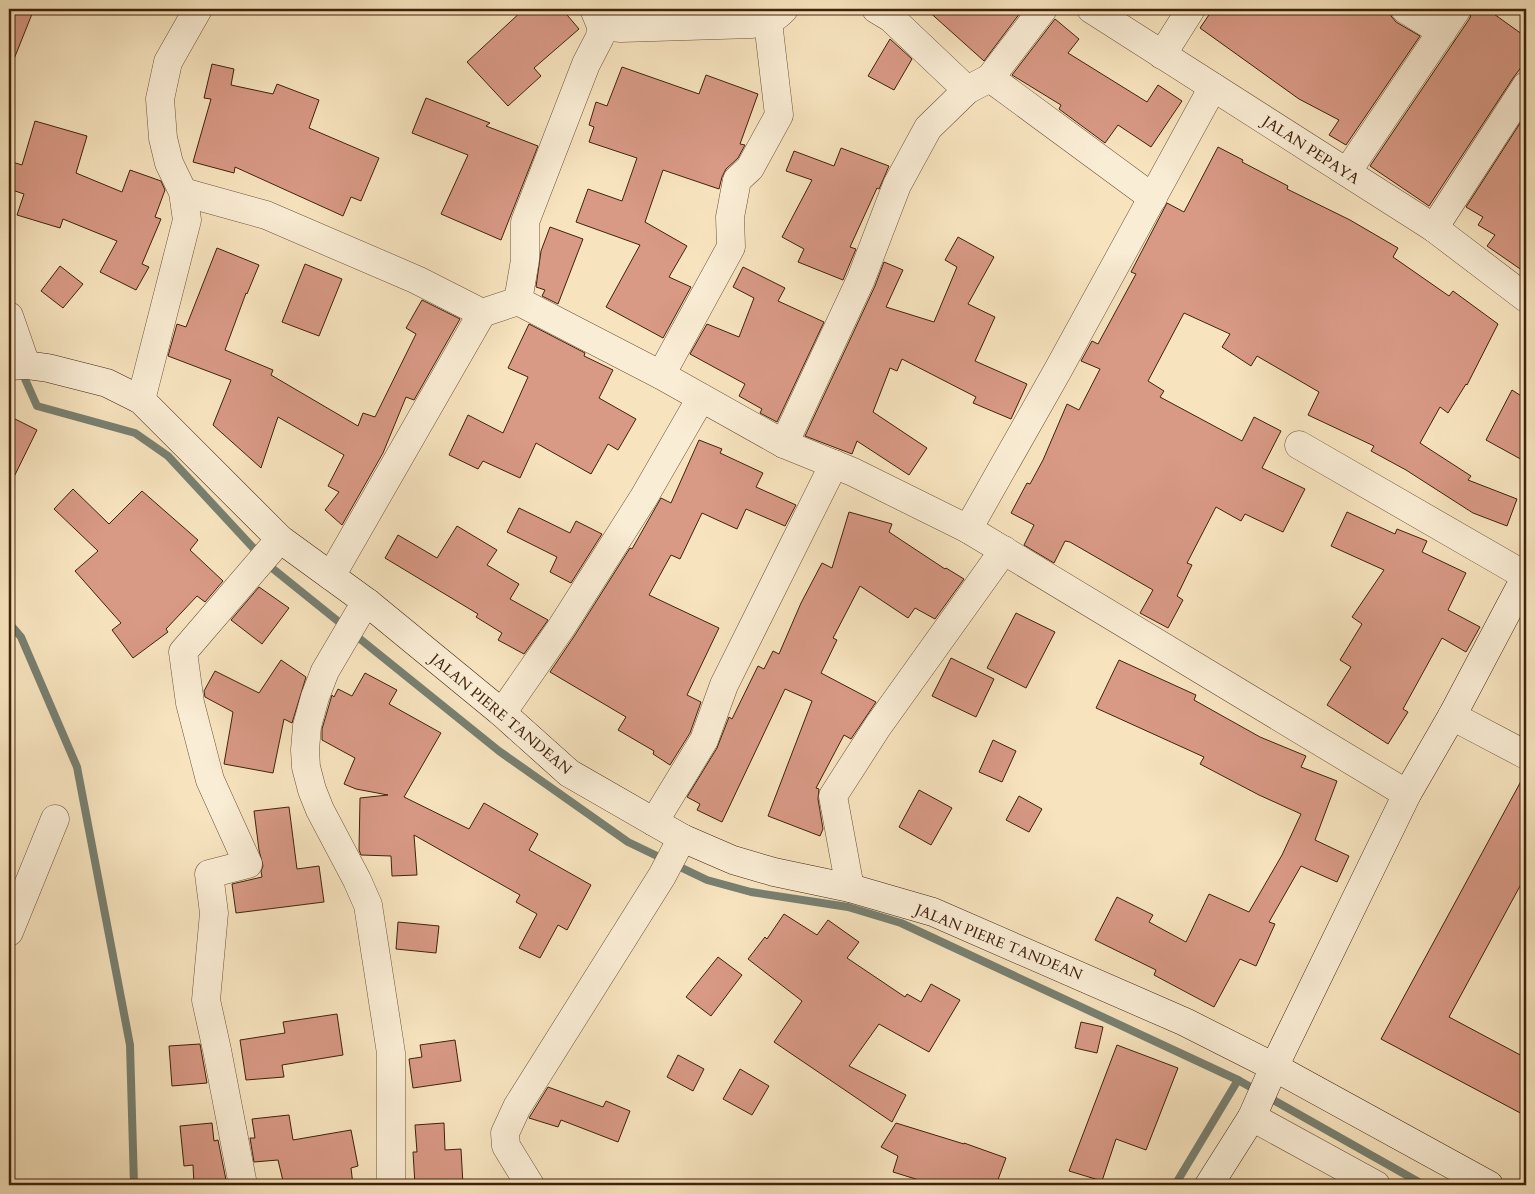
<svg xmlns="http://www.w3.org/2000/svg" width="1535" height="1194" font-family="Cardo,serif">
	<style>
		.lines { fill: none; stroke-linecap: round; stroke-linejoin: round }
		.stream { stroke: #788071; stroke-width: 8 }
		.building { fill: #d89985; stroke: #40220b }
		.street-casing { stroke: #6e5238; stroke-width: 29 }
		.secondary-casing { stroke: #40220b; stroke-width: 29 }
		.street { stroke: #faedd5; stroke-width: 28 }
		.secondary { stroke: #faedd5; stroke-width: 28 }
		.labels { text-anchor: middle; stroke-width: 4; stroke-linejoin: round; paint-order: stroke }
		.street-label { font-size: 15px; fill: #40220b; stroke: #faedd5 }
	</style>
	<rect width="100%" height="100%" fill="#f7e4bf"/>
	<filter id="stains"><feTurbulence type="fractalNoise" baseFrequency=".004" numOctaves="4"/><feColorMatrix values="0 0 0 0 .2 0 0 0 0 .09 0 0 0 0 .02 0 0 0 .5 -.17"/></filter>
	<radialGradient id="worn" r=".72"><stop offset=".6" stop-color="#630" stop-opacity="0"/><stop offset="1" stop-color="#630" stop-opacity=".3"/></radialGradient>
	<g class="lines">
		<g class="stream">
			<path d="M 21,370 L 37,406 L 135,433 L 168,456 L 272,568 L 499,751 L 628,842 L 707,880 L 751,892 L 848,907 L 901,923 L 1238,1080 L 1424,1185"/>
			<path d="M 9,623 L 21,637 L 77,767 L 130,1045 L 134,1185"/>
			<path d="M 853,1185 L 856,1185"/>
			<path d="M 1175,1185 L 1238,1080"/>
		</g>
	</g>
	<g class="building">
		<path d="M 9,9 L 34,9 L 10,69 L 9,69 Z"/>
		<path d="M 524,9 L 562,9 L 579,29 L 534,68 L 541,76 L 508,106 L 467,62 Z"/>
		<path d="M 926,9 L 1023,9 L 984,61 Z"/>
		<path d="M 1213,9 L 1389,9 L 1391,16 L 1396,22 L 1420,36 L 1346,145 L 1329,135 L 1339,120 L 1299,99 L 1200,28 Z"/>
		<path d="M 1472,9 L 1487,9 L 1526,37 L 1526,61 L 1513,78 L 1429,206 L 1370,166 L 1470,18 Z"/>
		<path d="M 1055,19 L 1079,39 L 1068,53 L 1147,102 L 1158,85 L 1182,101 L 1151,147 L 1118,125 L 1105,143 L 1059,109 L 1061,105 L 1012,75 Z"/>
		<path d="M 890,39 L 912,59 L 894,90 L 868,76 Z"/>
		<path d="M 212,64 L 234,69 L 231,85 L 273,94 L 277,84 L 319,100 L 309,128 L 379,158 L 361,201 L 351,197 L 343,216 L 235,167 L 234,173 L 193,162 L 211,99 L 204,98 Z"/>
		<path d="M 622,67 L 699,94 L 706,75 L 758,94 L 740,144 L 745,145 L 738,158 L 726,169 L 722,177 L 719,189 L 663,170 L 645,222 L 687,246 L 669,277 L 691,287 L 663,338 L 606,307 L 640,245 L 576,222 L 588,189 L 622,201 L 637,158 L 589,142 L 594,127 L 589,125 L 596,102 L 607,106 Z"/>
		<path d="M 426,98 L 490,123 L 486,126 L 538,146 L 501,240 L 441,214 L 468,155 L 412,133 Z"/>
		<path d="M 1526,114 L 1526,273 L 1487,246 L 1495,235 L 1478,225 L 1483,217 L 1466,207 Z"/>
		<path d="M 35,121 L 87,136 L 76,173 L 122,192 L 130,170 L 161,181 L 165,190 L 155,217 L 161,219 L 142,264 L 149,267 L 136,290 L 100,272 L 117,241 L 63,219 L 60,228 L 17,215 L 24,194 L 9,189 L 9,161 L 22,165 Z"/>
		<path d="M 1218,147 L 1243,160 L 1242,162 L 1288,186 L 1287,189 L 1350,220 L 1398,248 L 1393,257 L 1449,296 L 1453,291 L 1498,324 L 1467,385 L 1466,384 L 1448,413 L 1440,407 L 1420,443 L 1471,476 L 1468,480 L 1517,499 L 1507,526 L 1473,513 L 1406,470 L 1371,451 L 1374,446 L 1308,415 L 1319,392 L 1257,356 L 1251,366 L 1222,347 L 1230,334 L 1184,313 L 1148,381 L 1164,391 L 1160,397 L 1242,441 L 1254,417 L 1281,431 L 1262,468 L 1305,489 L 1283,532 L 1245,514 L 1241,521 L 1216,507 L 1187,563 L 1192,565 L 1177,596 L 1183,600 L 1168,628 L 1140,613 L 1153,590 L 1070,542 L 1065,541 L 1054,563 L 1024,545 L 1034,525 L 1011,513 L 1027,483 L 1030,484 L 1043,460 L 1067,404 L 1079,410 L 1100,369 L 1081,361 L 1092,341 L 1098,344 L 1136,274 L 1131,272 L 1167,203 L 1184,212 Z"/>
		<path d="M 841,148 L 889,166 L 879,189 L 877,188 L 850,247 L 856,249 L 843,280 L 798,262 L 804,249 L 782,237 L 812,180 L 786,171 L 794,151 L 834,166 Z"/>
		<path d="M 550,227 L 583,239 L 558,304 L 542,296 L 545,290 L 536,287 L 541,251 Z"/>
		<path d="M 958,237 L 994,257 L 968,304 L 995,317 L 975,361 L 1027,384 L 1011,419 L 973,403 L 976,397 L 902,359 L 897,371 L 890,368 L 873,412 L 927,448 L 909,475 L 857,441 L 852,454 L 805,436 L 875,286 L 884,262 L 903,270 L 886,307 L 934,322 L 957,267 L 945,260 Z"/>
		<path d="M 217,248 L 259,265 L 247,294 L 246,293 L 225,350 L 273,370 L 271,375 L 358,426 L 363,413 L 375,417 L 416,334 L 406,328 L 422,300 L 460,319 L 414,400 L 406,397 L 383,453 L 342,525 L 325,510 L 339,492 L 328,486 L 344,455 L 278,417 L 261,468 L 213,425 L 231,380 L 168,356 L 177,324 L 186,327 Z"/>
		<path d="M 305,264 L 342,279 L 319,336 L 282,322 Z"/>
		<path d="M 60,266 L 83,284 L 63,308 L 41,291 Z"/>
		<path d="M 743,267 L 785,288 L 778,301 L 824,322 L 777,422 L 760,413 L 762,409 L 739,396 L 745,384 L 690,354 L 707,324 L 739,337 L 754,298 L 733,287 Z"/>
		<path d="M 529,324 L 585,353 L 584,356 L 613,370 L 599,398 L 636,419 L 618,450 L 608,444 L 591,474 L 536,443 L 520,478 L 483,461 L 478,469 L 449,455 L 468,415 L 503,433 L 528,377 L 508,368 Z"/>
		<path d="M 1512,390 L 1526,399 L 1526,462 L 1486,440 Z"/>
		<path d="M 9,416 L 37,430 L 9,487 Z"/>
		<path d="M 699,440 L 722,449 L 720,453 L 763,473 L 756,487 L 796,505 L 785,526 L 746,509 L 737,529 L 702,513 L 680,559 L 671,555 L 649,595 L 719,628 L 687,695 L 701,702 L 690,733 L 670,765 L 653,754 L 654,751 L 618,730 L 626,717 L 550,672 L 575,635 L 630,548 L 632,549 L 661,498 L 671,503 Z"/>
		<path d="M 73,489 L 109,524 L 142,491 L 198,540 L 190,550 L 223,581 L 205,602 L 197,596 L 166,629 L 168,632 L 133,658 L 112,630 L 121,623 L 75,571 L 98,551 L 54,509 Z"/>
		<path d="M 519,508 L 570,533 L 576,521 L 602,534 L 571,583 L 550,572 L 557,557 L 507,532 Z"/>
		<path d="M 849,512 L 892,524 L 889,532 L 945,569 L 946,568 L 964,579 L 935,619 L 915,608 L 908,618 L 860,586 L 833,638 L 837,640 L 821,673 L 876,702 L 851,739 L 844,735 L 816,788 L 819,789 L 818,799 L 823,829 L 820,836 L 768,816 L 812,701 L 785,689 L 722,822 L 697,810 L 700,804 L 687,797 L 717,748 L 729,717 L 732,719 L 758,666 L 764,669 L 773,651 L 779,654 L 801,603 L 822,563 L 832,568 Z"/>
		<path d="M 1347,512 L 1395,534 L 1397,529 L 1427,541 L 1422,552 L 1466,573 L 1448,610 L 1480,627 L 1466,652 L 1442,638 L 1403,709 L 1408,712 L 1388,744 L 1327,705 L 1351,667 L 1340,660 L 1362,624 L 1352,617 L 1384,570 L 1331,546 Z"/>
		<path d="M 457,526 L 497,550 L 487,565 L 519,584 L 510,599 L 548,620 L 524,654 L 498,640 L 502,633 L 476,617 L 478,614 L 385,558 L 398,535 L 437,558 Z"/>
		<path d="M 259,587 L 289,608 L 262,644 L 231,620 Z"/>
		<path d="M 1016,613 L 1055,632 L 1026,688 L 987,668 Z"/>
		<path d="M 951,658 L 994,679 L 976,717 L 932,696 Z"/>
		<path d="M 281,660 L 306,677 L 292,723 L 284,719 L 273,773 L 224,764 L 233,712 L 205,697 L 204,691 L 215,671 L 259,693 Z"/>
		<path d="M 1119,660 L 1196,695 L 1194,700 L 1260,737 L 1306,756 L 1301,767 L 1337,781 L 1315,840 L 1349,856 L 1337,882 L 1301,866 L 1269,922 L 1275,924 L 1256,966 L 1240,959 L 1214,1007 L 1154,975 L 1156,970 L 1095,940 L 1117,897 L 1153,915 L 1149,922 L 1186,942 L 1209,894 L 1249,912 L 1282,855 L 1301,814 L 1259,795 L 1200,764 L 1204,757 L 1096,708 Z"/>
		<path d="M 365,673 L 397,690 L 389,704 L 441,733 L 404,797 L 469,829 L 484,803 L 538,834 L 529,850 L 591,885 L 567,930 L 558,925 L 540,958 L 519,948 L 537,914 L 516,902 L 520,895 L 414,835 L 417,875 L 392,876 L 391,856 L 361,855 L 359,850 L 360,798 L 388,795 L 356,789 L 344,784 L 355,758 L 322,740 L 322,729 L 332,695 L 334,697 L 338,689 L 352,696 Z"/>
		<path d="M 993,740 L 1016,751 L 1002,782 L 979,772 Z"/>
		<path d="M 1526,772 L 1526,875 L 1449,1017 L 1526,1058 L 1526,1116 L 1381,1039 Z"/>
		<path d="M 919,790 L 952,808 L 931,845 L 899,827 Z"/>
		<path d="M 1019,796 L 1042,809 L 1029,832 L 1006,820 Z"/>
		<path d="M 289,807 L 297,869 L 319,866 L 324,902 L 236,913 L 232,884 L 262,877 L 261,871 L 263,866 L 259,850 L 254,811 Z"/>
		<path d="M 784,914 L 817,935 L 828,920 L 859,942 L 847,958 L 905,997 L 907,994 L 921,1002 L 931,984 L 960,1000 L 929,1052 L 879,1024 L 849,1066 L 906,1095 L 892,1122 L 774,1042 L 802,1001 L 748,959 L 765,937 L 767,939 Z"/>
		<path d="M 398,922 L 439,926 L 436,953 L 396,949 Z"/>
		<path d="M 718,957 L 742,975 L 711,1016 L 686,997 Z"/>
		<path d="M 337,1014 L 343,1055 L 282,1065 L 284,1077 L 246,1080 L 240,1040 L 285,1033 L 283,1022 Z"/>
		<path d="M 1081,1022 L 1103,1027 L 1097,1053 L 1075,1048 Z"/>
		<path d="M 455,1040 L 461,1081 L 413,1088 L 409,1059 L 422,1057 L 420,1045 Z"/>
		<path d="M 200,1044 L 207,1083 L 172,1086 L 169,1046 Z"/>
		<path d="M 1117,1045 L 1178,1068 L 1146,1150 L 1116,1139 L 1102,1181 L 1069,1171 Z"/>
		<path d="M 678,1055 L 704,1069 L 693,1091 L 667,1077 Z"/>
		<path d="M 740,1069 L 769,1086 L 752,1115 L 723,1099 Z"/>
		<path d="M 548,1087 L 603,1107 L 606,1101 L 630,1111 L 618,1142 L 561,1120 L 558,1127 L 529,1118 Z"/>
		<path d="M 289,1115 L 293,1140 L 351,1130 L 358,1166 L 351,1168 L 353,1185 L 284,1185 L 278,1160 L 254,1162 L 250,1138 L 255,1138 L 252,1119 Z"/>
		<path d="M 212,1123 L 214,1141 L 218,1140 L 227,1185 L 194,1185 L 193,1165 L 184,1166 L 180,1126 Z"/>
		<path d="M 444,1123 L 445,1150 L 461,1149 L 463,1185 L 415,1185 L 413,1152 L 417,1152 L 415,1125 Z"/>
		<path d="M 896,1123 L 964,1144 L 964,1143 L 1006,1158 L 996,1185 L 935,1185 L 893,1172 L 898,1156 L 881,1147 Z"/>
	</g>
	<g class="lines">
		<defs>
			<g id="street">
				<path d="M 876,9 L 891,18 L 967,90"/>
				<path d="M 1091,9 L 1434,228 L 1526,298"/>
				<path d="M 1405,9 L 1442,32"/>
				<path d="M 601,26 L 621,28 L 752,24 C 766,22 774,20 784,9"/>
				<path d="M 1162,55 L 1191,9"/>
				<path d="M 990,78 L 1153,198"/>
				<path d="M 1347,172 L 1457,9"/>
				<path d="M 183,192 L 266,215 L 417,280 L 482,313 L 518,301 L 661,375 L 784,444 L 853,472 L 968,529 L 1407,794"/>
				<path d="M 1434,228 L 1526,86"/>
				<path d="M 518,301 L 525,260 L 525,222 L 586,64 L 600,37 L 601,26 L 594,9"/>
				<path d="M 9,316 L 26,365"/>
				<path d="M 661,375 L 731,247 L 730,217 L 737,180 L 750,168 L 779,115 L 768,22"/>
				<path d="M 141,400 L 187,220 L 183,192 L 169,163 L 163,138 L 160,99 L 168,62 L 198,9"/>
				<path d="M 784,444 L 861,279 L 897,185 L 928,128 L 967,90 L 990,78 L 1043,9"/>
				<path d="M 1299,445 L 1526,576"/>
				<path d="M 968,529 L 1058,370 L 1213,87"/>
				<path d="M 331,576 L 482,313"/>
				<path d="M 368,603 L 358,615 L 325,671 L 315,697 L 307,726 L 305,750 L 306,767 L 312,790 L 320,810 L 357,880 L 368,905 L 391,1053 L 391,1185"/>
				<path d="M 502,713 L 561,628 L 644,497 L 701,398"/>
				<path d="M 1452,716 L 1526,755"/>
				<path d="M 654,822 L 704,740 L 724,685 L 834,464"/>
				<path d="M 850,888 L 833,796 L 878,726 L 1004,550"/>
				<path d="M 9,932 L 55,819"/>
				<path d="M 1252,1117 L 1376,1185"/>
				<path d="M 243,1185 L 217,1050 L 206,1000 L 214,913 L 209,874 L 248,864 L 210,780 L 190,703 L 183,652 L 280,539"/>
				<path d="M 530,1185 L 506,1146 L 505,1133 L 517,1107 L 662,876 L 682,838"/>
			</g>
			<g id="secondary">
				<path d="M 9,366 L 26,365 L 48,368 L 107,383 L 141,400 L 280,539 L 368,603 L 502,713 L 569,773 L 682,838 L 733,860 L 774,872 L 850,888 L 933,912 L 1185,1022 L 1274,1067 L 1489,1185"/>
				<path d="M 1209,1185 L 1252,1117 L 1274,1067 L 1407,794 L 1452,716 L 1526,576"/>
			</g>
		</defs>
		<use href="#street" class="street-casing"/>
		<use href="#secondary" class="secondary-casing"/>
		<use href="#street" class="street"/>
		<use href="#secondary" class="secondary"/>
	</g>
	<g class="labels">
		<g class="street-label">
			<text transform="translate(1311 150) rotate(33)" y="5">JALAN PEPAYA</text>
			<text transform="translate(501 714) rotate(40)" y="5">JALAN PIERE TANDEAN</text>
			<text transform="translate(999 942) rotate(22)" y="5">JALAN PIERE TANDEAN</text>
		</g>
	</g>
	<rect width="1535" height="1194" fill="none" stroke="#f7e4bf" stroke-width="30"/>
	<rect x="10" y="10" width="1515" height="1174" fill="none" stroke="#40220b" stroke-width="2.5"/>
	<rect x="15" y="15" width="1505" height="1164" fill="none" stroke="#40220b"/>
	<rect width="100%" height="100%" filter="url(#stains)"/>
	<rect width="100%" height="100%" fill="url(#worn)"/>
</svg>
